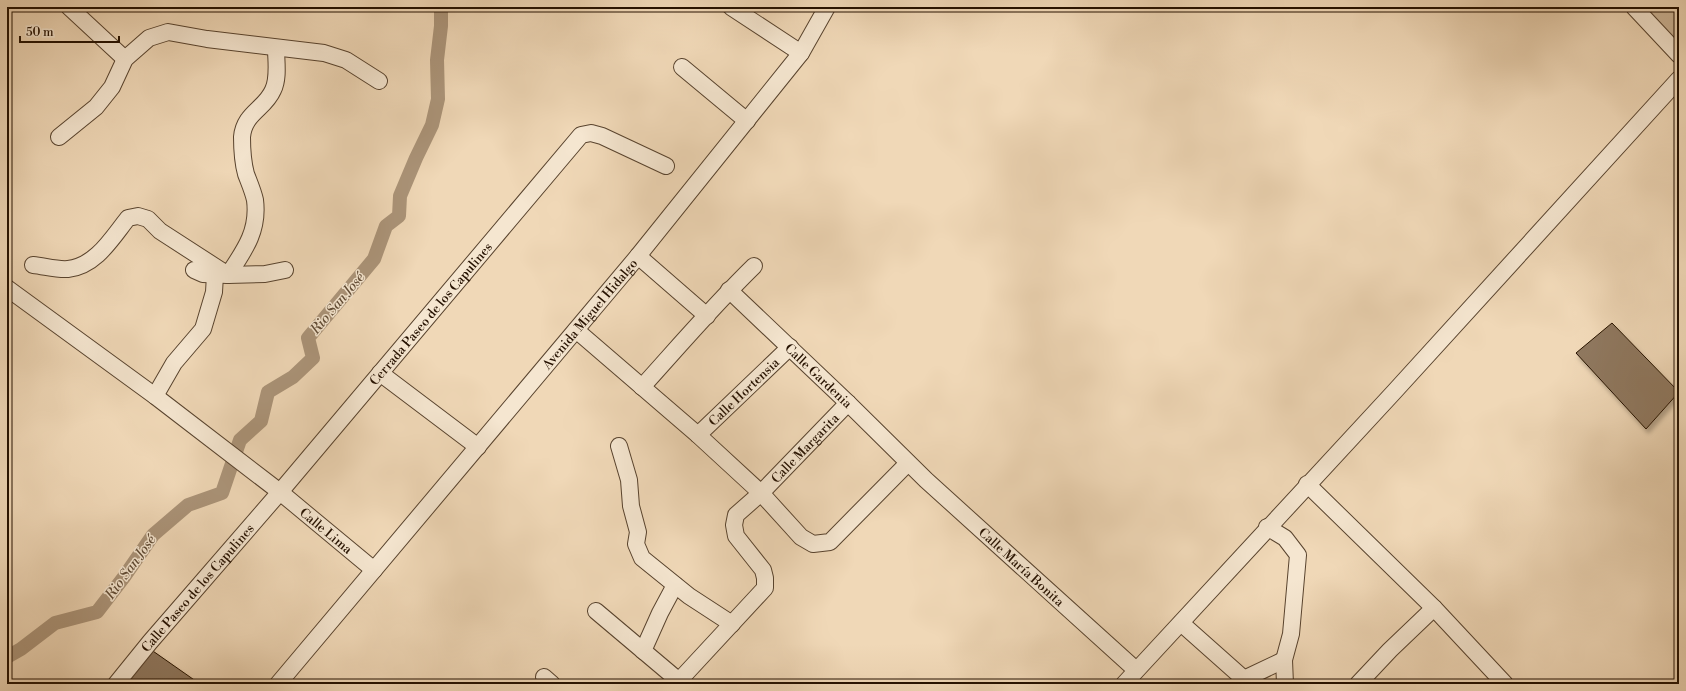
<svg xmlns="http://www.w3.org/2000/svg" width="1686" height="691" font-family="'Libre Bodoni',serif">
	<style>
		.green { fill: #cdb698; stroke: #79644c }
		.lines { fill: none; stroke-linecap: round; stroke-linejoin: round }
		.canal { stroke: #ab9479; stroke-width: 14 }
		.building { fill: #8f785f; stroke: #251100; filter: url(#shadow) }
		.minor-casing { stroke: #58432e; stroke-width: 18 }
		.minor { stroke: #f5e6d0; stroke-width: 16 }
		.labels { text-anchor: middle; stroke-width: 3; stroke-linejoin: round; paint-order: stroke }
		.street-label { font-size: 13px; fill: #251100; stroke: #f5e6d0 }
		.water-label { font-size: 14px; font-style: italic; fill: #614c36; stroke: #f5e6d0 }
	</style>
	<defs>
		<filter id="shadow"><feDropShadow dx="2.5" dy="4.5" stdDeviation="2" flood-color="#0004"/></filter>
	</defs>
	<rect width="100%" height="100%" fill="#f0d8b7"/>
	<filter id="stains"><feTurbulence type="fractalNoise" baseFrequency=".005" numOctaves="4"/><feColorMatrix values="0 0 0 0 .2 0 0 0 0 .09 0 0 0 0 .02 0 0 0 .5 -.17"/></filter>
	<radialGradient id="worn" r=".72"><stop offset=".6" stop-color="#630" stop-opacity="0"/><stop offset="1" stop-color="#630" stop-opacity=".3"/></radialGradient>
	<path class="green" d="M 1638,7 L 1679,7 L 1679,51 Z"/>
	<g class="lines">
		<path class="canal" d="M 7,657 L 21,649 L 55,623 L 97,612 L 124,577 L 153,535 L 188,505 L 222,493 L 240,440 L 261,421 L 268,392 L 293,377 L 313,358 L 308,338 L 374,259 L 386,226 L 399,216 L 400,196 L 416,158 L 432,125 L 438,99 L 437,60 L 441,26 L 441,7"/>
	</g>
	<g class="building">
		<path d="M 1612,323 L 1679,392 L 1646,429 L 1576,353 Z"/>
		<path d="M 150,649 L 200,684 L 122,684 Z"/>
	</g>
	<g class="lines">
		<defs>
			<g id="minor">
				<path d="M 69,7 L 125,59"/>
				<path d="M 731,7 L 801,53"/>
				<path d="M 1634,7 L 1679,55"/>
				<path d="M 682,67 L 747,121"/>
				<path d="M 59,137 L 96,107 L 112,87 L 125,59 L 149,38 L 168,32 L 207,39 L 324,53 L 346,60 L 379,81"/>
				<path d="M 638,256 L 707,316"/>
				<path d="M 33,265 C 44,266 57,270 68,269 C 96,266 112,238 128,218 L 138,216 L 148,219 L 160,231 L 228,275 C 244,251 259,231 255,200 C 253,191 249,182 246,174 C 243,163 242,148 242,137 C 244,113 265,109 273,90 C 279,78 276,61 276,48"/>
				<path d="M 194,270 L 203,274 L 228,275 L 265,274 L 285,270"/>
				<path id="s1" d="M 7,288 L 155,396 L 280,492 L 374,570"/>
				<path id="s2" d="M 729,290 L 848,403 L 926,480 L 1136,670"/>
				<path d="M 576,330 L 698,435 L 761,493 L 801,537 L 813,544 L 830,542 L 908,463"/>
				<path d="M 380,373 L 478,447"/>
				<path d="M 642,387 C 679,346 715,304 754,266"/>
				<path d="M 155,396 L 174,363 L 203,329 L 214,292 L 215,275"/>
				<path id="s3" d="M 698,435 L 790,347"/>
				<path d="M 619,446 L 629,480 L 631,506 L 638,532 L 636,544 L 642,558 L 689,596 L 732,624"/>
				<path d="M 1307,484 L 1434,608 L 1505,684"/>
				<path d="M 1267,527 L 1285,538 L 1298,555 L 1291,634 L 1284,660 L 1285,684"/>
				<path d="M 596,611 L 679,681"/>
				<path d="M 1181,623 L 1244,679"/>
				<path d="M 643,651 L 660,613 L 675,585"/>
				<path d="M 544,677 L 552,684"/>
				<path id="s4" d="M 116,684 L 150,642 L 280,492 L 581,135 L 591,133 L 602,136 L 666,166"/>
				<path id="s5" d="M 278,684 L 638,256 L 801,53 L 827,7"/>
				<path id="s6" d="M 676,684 L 765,588 L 765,578 L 763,570 L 736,536 L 734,525 L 736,515 L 761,493 L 848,403"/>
				<path d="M 1124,684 L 1394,392 L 1679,79"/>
				<path d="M 1240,684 L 1244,679 L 1284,660"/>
				<path d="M 1358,684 L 1390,650 L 1434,608"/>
			</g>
		</defs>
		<use href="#minor" class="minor-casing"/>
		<use href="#minor" class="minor"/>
	</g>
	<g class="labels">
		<g class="street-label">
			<text dy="5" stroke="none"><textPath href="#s4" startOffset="486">Cerrada Paseo de los Capulines</textPath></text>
			<text dy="5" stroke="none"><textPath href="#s5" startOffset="484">Avenida Miguel Hidalgo</textPath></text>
			<text dy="5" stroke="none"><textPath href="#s2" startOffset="124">Calle Gardenia</textPath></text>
			<text dy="5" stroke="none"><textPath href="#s3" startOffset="63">Calle Hortensia</textPath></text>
			<text dy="5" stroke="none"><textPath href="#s6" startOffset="310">Calle Margarita</textPath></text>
			<text dy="5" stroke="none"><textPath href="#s1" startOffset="401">Calle Lima</textPath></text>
			<text dy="5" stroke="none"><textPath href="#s2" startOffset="403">Calle María Bonita</textPath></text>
			<text dy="5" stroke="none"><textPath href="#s4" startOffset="126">Calle Paseo de los Capulines</textPath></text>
		</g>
		<g class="water-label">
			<text transform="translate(337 303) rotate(-50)" y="5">Rio San José</text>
			<text transform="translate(130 567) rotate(-54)" y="5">Rio San José</text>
		</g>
	</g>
	<rect width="1686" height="691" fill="none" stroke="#f0d8b7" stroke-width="24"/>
	<rect x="8" y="8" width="1670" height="675" fill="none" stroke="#251100" stroke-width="2"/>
	<rect x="12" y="12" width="1662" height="667" fill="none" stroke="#251100"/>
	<path d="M20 36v6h99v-6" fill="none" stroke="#251100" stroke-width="2"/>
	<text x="26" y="36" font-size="12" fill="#251100" stroke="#f5e6d0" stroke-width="3" paint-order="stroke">50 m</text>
	<rect width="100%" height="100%" filter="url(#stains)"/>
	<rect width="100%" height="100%" fill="url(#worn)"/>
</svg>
